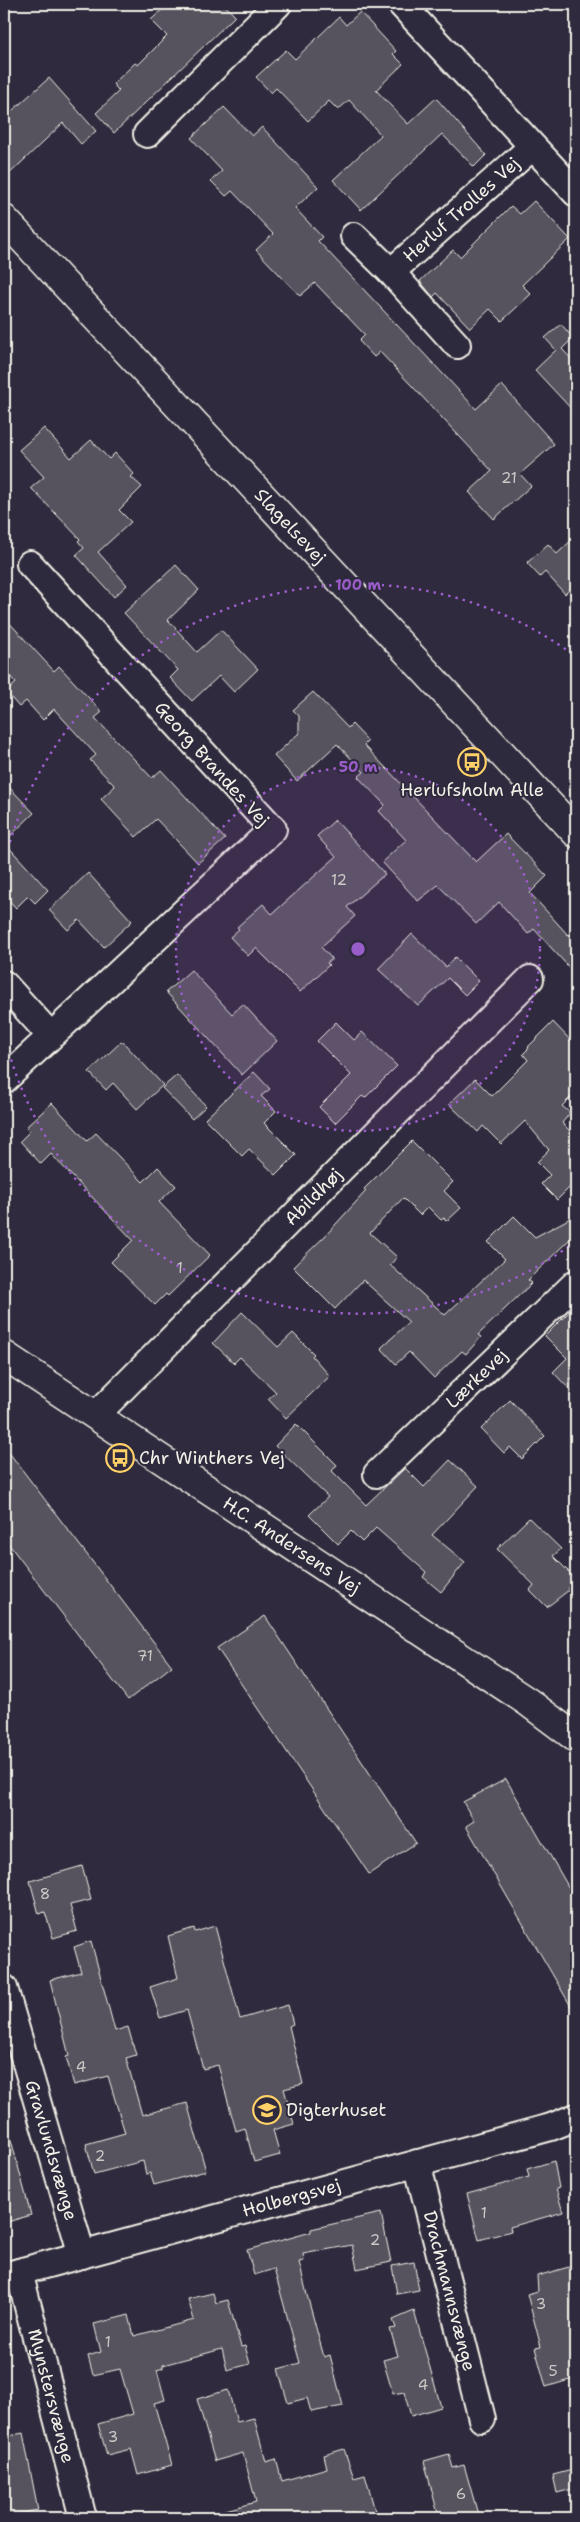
<svg xmlns="http://www.w3.org/2000/svg" width="580" height="2522" font-family="'Shantell Sans',sans-serif">
	<style>
		.building { fill: #56525f; stroke: #f4f1e8 }
		.lines { fill: none; stroke-linecap: round; stroke-linejoin: round }
		.minor-casing { stroke: #f4f1e8; stroke-width: 30 }
		.tertiary-casing { stroke: #f4f1e8; stroke-width: 31 }
		.minor { stroke: #2f2a3d; stroke-width: 26 }
		.tertiary { stroke: #2f2a3d; stroke-width: 28 }
		.ring { fill: none; stroke: #995dc9; stroke-width: 2.5; stroke-dasharray: 2.5 5 }
		.labels { text-anchor: middle; stroke-width: 4; stroke-linejoin: round; paint-order: stroke }
		.number-label { font-size: 15px; fill: #ccc9c6 }
		.street-label { font-size: 18px; fill: #f4f1e8; stroke: #2f2a3d }
		.poi-label { font-size: 18px; fill: #f4f1e8; stroke: #2f2a3d; text-anchor: start }
		.centre { fill: #995dc9; stroke: #2f2a3d; stroke-width: 2.5 }
		.ring-label { font-size: 15px; text-anchor: middle; font-weight: bold; fill: #995dc9; stroke: #2f2a3d; stroke-width: 4; stroke-linejoin: round; paint-order: stroke }
	</style>
	<rect width="100%" height="100%" fill="#2f2a3d"/>
	<filter id="ink" filterUnits="userSpaceOnUse"><feTurbulence type="fractalNoise" baseFrequency=".02" numOctaves="2"/><feDisplacementMap in="SourceGraphic" scale="10" xChannelSelector="R" yChannelSelector="G"/><feConvolveMatrix kernelMatrix="1 2 1 2 8 2 1 2 1" color-interpolation-filters="sRGB"/></filter>
	<g filter="url(#ink)">
		<g class="building">
			<path d="M 168,4 L 224,4 L 235,16 L 114,133 L 96,113 L 119,91 L 113,84 L 135,63 L 138,65 L 167,36 L 151,20 Z"/>
			<path d="M 360,12 L 396,51 L 393,54 L 403,64 L 376,90 L 408,124 L 436,98 L 486,155 L 474,167 L 442,134 L 361,210 L 333,180 L 381,135 L 349,100 L 338,110 L 329,101 L 308,121 L 276,88 L 271,93 L 256,77 L 286,50 L 295,59 L 339,17 L 346,25 Z"/>
			<path d="M 49,78 L 96,131 L 81,144 L 63,123 L 4,179 L 4,118 Z"/>
			<path d="M 224,107 L 252,136 L 262,127 L 318,187 L 295,208 L 322,237 L 318,241 L 476,409 L 502,385 L 554,444 L 520,474 L 531,486 L 494,519 L 469,492 L 492,471 L 380,352 L 374,357 L 359,341 L 365,335 L 315,283 L 300,296 L 256,250 L 273,234 L 232,191 L 226,196 L 211,181 L 222,171 L 191,138 Z"/>
			<path d="M 534,201 L 570,239 L 522,285 L 531,294 L 502,321 L 490,309 L 470,328 L 437,293 L 433,297 L 420,281 L 453,250 L 460,257 L 511,206 L 520,214 Z"/>
			<path d="M 561,324 L 573,338 L 562,349 L 576,364 L 576,414 L 535,370 L 556,350 L 545,338 Z"/>
			<path d="M 44,428 L 71,458 L 91,440 L 109,459 L 115,453 L 134,474 L 131,477 L 142,487 L 119,510 L 131,522 L 98,552 L 127,585 L 114,597 L 76,555 L 84,548 L 78,541 L 80,539 L 31,488 L 44,477 L 19,450 Z"/>
			<path d="M 576,536 L 576,583 L 565,594 L 545,572 L 540,577 L 527,563 L 548,544 L 557,554 Z"/>
			<path d="M 176,565 L 199,590 L 168,620 L 197,652 L 221,630 L 258,669 L 234,692 L 219,676 L 192,701 L 170,678 L 178,670 L 124,613 Z"/>
			<path d="M 4,617 L 54,671 L 59,666 L 102,712 L 95,718 L 152,778 L 161,770 L 225,839 L 198,863 L 156,819 L 136,837 L 101,799 L 115,786 L 90,760 L 96,755 L 54,709 L 43,720 L 26,701 L 19,707 L 6,692 L 16,683 L 4,670 Z"/>
			<path d="M 313,692 L 348,728 L 352,724 L 368,741 L 364,745 L 476,862 L 506,834 L 547,876 L 530,893 L 568,935 L 576,927 L 576,975 L 534,929 L 528,934 L 499,902 L 476,924 L 438,885 L 418,901 L 382,862 L 406,840 L 379,811 L 385,805 L 358,777 L 364,772 L 337,744 L 297,781 L 274,756 L 299,733 L 299,716 L 293,710 Z"/>
			<path d="M 4,782 L 34,813 L 4,842 Z"/>
			<path d="M 335,820 L 385,874 L 347,907 L 355,916 L 321,947 L 332,959 L 327,963 L 329,965 L 300,992 L 256,948 L 248,956 L 230,937 L 239,929 L 237,927 L 263,904 L 272,914 L 336,857 L 317,836 Z"/>
			<path d="M 4,842 L 48,890 L 35,903 L 28,896 L 16,908 L 4,895 Z"/>
			<path d="M 88,873 L 132,921 L 104,947 L 79,920 L 68,930 L 49,910 Z"/>
			<path d="M 412,934 L 446,967 L 455,957 L 479,981 L 465,995 L 448,978 L 418,1006 L 378,969 Z"/>
			<path d="M 191,970 L 232,1014 L 243,1004 L 277,1041 L 242,1075 L 166,992 Z"/>
			<path d="M 336,1022 L 354,1040 L 362,1032 L 397,1066 L 365,1098 L 362,1096 L 335,1123 L 319,1107 L 351,1075 L 317,1041 Z"/>
			<path d="M 553,1022 L 576,1046 L 576,1092 L 562,1106 L 570,1113 L 562,1123 L 576,1137 L 576,1181 L 557,1200 L 541,1184 L 550,1175 L 537,1162 L 549,1150 L 525,1121 L 501,1144 L 483,1126 L 478,1132 L 449,1104 L 475,1079 L 492,1096 L 528,1060 L 523,1054 L 529,1048 L 528,1047 Z"/>
			<path d="M 122,1041 L 163,1085 L 137,1109 L 113,1083 L 106,1090 L 89,1072 Z"/>
			<path d="M 254,1072 L 270,1089 L 261,1096 L 276,1111 L 264,1123 L 296,1155 L 276,1175 L 249,1149 L 242,1156 L 205,1119 Z"/>
			<path d="M 177,1075 L 206,1106 L 192,1119 L 162,1088 Z"/>
			<path d="M 52,1103 L 87,1141 L 96,1133 L 143,1182 L 158,1167 L 176,1186 L 159,1202 L 210,1255 L 168,1296 L 166,1294 L 155,1305 L 111,1262 L 133,1240 L 51,1154 L 41,1164 L 20,1141 L 30,1131 L 26,1127 Z"/>
			<path d="M 412,1141 L 453,1182 L 444,1191 L 461,1208 L 447,1221 L 444,1218 L 441,1220 L 428,1207 L 420,1215 L 403,1198 L 370,1233 L 397,1257 L 390,1265 L 445,1315 L 505,1259 L 488,1242 L 514,1216 L 535,1237 L 576,1215 L 576,1233 L 528,1280 L 532,1283 L 478,1335 L 481,1337 L 466,1354 L 462,1351 L 434,1378 L 409,1352 L 396,1364 L 381,1348 L 409,1322 L 363,1280 L 335,1309 L 293,1267 L 326,1235 L 366,1191 L 364,1189 Z"/>
			<path d="M 576,1305 L 576,1396 L 553,1372 L 567,1358 L 545,1336 Z"/>
			<path d="M 242,1312 L 278,1347 L 293,1333 L 314,1354 L 312,1356 L 330,1376 L 286,1418 L 268,1399 L 276,1392 L 240,1357 L 234,1363 L 213,1343 Z"/>
			<path d="M 510,1400 L 545,1436 L 522,1459 L 510,1447 L 504,1453 L 481,1429 Z"/>
			<path d="M 296,1424 L 337,1465 L 332,1471 L 366,1505 L 405,1468 L 424,1487 L 450,1460 L 478,1486 L 432,1535 L 465,1562 L 441,1592 L 423,1577 L 426,1572 L 376,1528 L 362,1542 L 351,1531 L 338,1544 L 309,1515 L 328,1497 L 275,1446 Z"/>
			<path d="M 4,1446 L 172,1666 L 128,1700 L 4,1538 Z"/>
			<path d="M 529,1518 L 561,1549 L 553,1556 L 576,1579 L 568,1588 L 569,1590 L 547,1607 L 530,1590 L 534,1585 L 497,1549 Z"/>
			<path d="M 265,1616 L 416,1843 L 369,1874 L 217,1648 Z"/>
			<path d="M 506,1779 L 576,1900 L 576,2015 L 466,1826 L 474,1821 L 463,1802 Z"/>
			<path d="M 82,1866 L 91,1900 L 70,1905 L 77,1931 L 53,1938 L 45,1912 L 39,1914 L 30,1881 Z"/>
			<path d="M 215,1926 L 240,2019 L 288,2005 L 293,2024 L 289,2026 L 303,2084 L 284,2089 L 294,2124 L 273,2130 L 280,2155 L 254,2162 L 245,2128 L 236,2131 L 218,2065 L 203,2069 L 187,2010 L 160,2018 L 150,1987 L 178,1978 L 168,1936 L 194,1928 L 195,1932 Z"/>
			<path d="M 91,1941 L 115,2031 L 128,2027 L 136,2055 L 126,2058 L 142,2115 L 187,2103 L 206,2171 L 154,2185 L 150,2173 L 146,2174 L 143,2161 L 94,2174 L 86,2144 L 125,2133 L 108,2076 L 74,2085 L 66,2057 L 69,2056 L 50,1980 L 81,1972 L 74,1947 Z"/>
			<path d="M 10,2136 L 31,2215 L 4,2223 L 4,2137 Z"/>
			<path d="M 554,2161 L 559,2188 L 556,2189 L 563,2212 L 510,2227 L 511,2231 L 479,2240 L 467,2194 L 529,2177 L 527,2169 Z"/>
			<path d="M 381,2213 L 391,2262 L 357,2269 L 352,2245 L 303,2254 L 304,2261 L 299,2262 L 307,2295 L 324,2357 L 330,2355 L 343,2406 L 311,2412 L 307,2398 L 288,2403 L 278,2369 L 300,2363 L 274,2269 L 254,2275 L 247,2250 L 311,2232 L 311,2229 Z"/>
			<path d="M 414,2262 L 419,2290 L 397,2294 L 392,2266 Z"/>
			<path d="M 576,2265 L 576,2378 L 546,2387 L 535,2348 L 541,2347 L 527,2294 L 538,2291 L 537,2276 Z"/>
			<path d="M 213,2293 L 216,2303 L 228,2300 L 241,2347 L 245,2346 L 250,2364 L 227,2370 L 222,2349 L 163,2365 L 163,2368 L 157,2370 L 165,2400 L 154,2403 L 172,2465 L 138,2475 L 131,2449 L 107,2455 L 98,2424 L 133,2414 L 120,2369 L 93,2375 L 88,2356 L 101,2352 L 94,2324 L 129,2315 L 134,2336 L 194,2320 L 188,2299 Z"/>
			<path d="M 414,2311 L 441,2407 L 411,2416 L 404,2392 L 393,2394 L 383,2360 L 398,2356 L 390,2329 L 396,2328 L 393,2320 Z"/>
			<path d="M 228,2390 L 237,2422 L 254,2418 L 266,2462 L 276,2459 L 282,2481 L 327,2468 L 324,2455 L 344,2449 L 354,2478 L 365,2475 L 377,2518 L 354,2518 L 352,2512 L 329,2518 L 218,2518 L 218,2512 L 256,2502 L 243,2453 L 215,2461 L 197,2399 Z"/>
			<path d="M 23,2433 L 38,2510 L 6,2516 L 4,2437 Z"/>
			<path d="M 449,2454 L 453,2468 L 464,2465 L 479,2518 L 439,2518 L 424,2461 Z"/>
			<path d="M 576,2469 L 576,2488 L 557,2493 L 553,2475 Z"/>
		</g>
		<g class="lines">
			<defs>
				<g id="minor">
					<path d="M 401,4 L 576,193"/>
					<path d="M 147,134 L 278,4"/>
					<path d="M 354,236 L 391,272 L 457,345"/>
					<path id="s1" d="M 391,272 L 532,147"/>
					<path d="M 4,984 L 50,1035"/>
					<path d="M 4,1080 L 273,829 L 30,564"/>
					<path id="s2" d="M 96,1415 L 530,979"/>
					<path id="s3" d="M 377,1474 L 576,1283"/>
					<path id="s4" d="M 4,1988 L 82,2255"/>
					<path id="s5" d="M 417,2163 L 482,2419"/>
					<path id="s6" d="M 19,2272 L 83,2518"/>
					<path id="s7" d="M 4,2276 L 551,2127 L 576,2117"/>
				</g>
				<g id="tertiary">
					<path id="s8" d="M 4,219 L 576,833"/>
					<path id="s9" d="M 4,1355 L 528,1702 L 576,1738"/>
				</g>
			</defs>
			<use href="#minor" class="minor-casing"/>
			<use href="#tertiary" class="tertiary-casing"/>
			<use href="#minor" class="minor"/>
			<use href="#tertiary" class="tertiary"/>
		</g>
	</g>
	<circle cx="358" cy="949" r="182" fill="#995dc9" fill-opacity=".12"/>
	<g class="ring">
		<circle cx="358" cy="949" r="182"/>
		<path d="M575 1242A364 364 0 0 1 4 1034M4 864A364 364 0 0 1 575 656"/>
	</g>
	<defs>
		<symbol id="bus-ring" viewBox="-11 -11 22 22"><circle r="9.5" fill="#2f2a3d" stroke="#ffd166" stroke-width="1.5"/><path d="M-5-6H5V4H4V6H2V4H-2V6H-4V4H-5ZM-3.5-4V0h7V-4ZM-3.5 1.2v1.5H-2V1.2ZM2 1.2v1.5H3.5V1.2Z" fill="#ffd166"/></symbol>
		<symbol id="school-ring" viewBox="-11 -11 22 22"><circle r="9.5" fill="#2f2a3d" stroke="#ffd166" stroke-width="1.5"/><path d="M0-5L7-2L0 1L-7-2ZM-4 1L0 2.5L4 1V4Q0 6-4 4Z" fill="#ffd166"/></symbol>
	</defs>
	<g fill-rule="evenodd">
		<use href="#bus-ring" x="456" y="746" width="32" height="32"/>
		<use href="#bus-ring" x="104" y="1442" width="32" height="32"/>
		<use href="#school-ring" x="251" y="2094" width="32" height="32"/>
	</g>
	<g class="labels">
		<g class="number-label">
			<text x="509" y="483">21</text>
			<text x="339" y="885">12</text>
			<text x="180" y="1273">1</text>
			<text x="145" y="1661">71</text>
			<text x="45" y="1899">8</text>
			<text x="81" y="2072">4</text>
			<text x="100" y="2161">2</text>
			<text x="484" y="2218">1</text>
			<text x="375" y="2245">2</text>
			<text x="541" y="2309">3</text>
			<text x="108" y="2347">1</text>
			<text x="553" y="2376">5</text>
			<text x="423" y="2390">4</text>
			<text x="113" y="2442">3</text>
			<text x="461" y="2499">6</text>
		</g>
		<g class="street-label">
			<text dy="6" stroke="none"><textPath href="#s1" startOffset="94">Herluf Trolles Vej</textPath></text>
			<text dy="6" stroke="none"><textPath href="#s8" startOffset="420">Slagelsevej</textPath></text>
			<text transform="translate(212 764) rotate(48)" y="6">Georg Brandes Vej</text>
			<text dy="6" stroke="none"><textPath href="#s2" startOffset="308">Abildhøj</textPath></text>
			<text dy="6" stroke="none"><textPath href="#s3" startOffset="138">Lærkevej</textPath></text>
			<text dy="6" stroke="none"><textPath href="#s9" startOffset="345">H.C. Andersens Vej</textPath></text>
			<text dy="6" stroke="none"><textPath href="#s4" startOffset="169">Gravlundsvænge</textPath></text>
			<text dy="6" stroke="none"><textPath href="#s7" startOffset="298">Holbergsvej</textPath></text>
			<text dy="6" stroke="none"><textPath href="#s5" startOffset="132">Drachmannsvænge</textPath></text>
			<text dy="6" stroke="none"><textPath href="#s6" startOffset="128">Mynstersvænge</textPath></text>
		</g>
		<g class="poi-label">
			<text x="472" y="796" text-anchor="middle">Herlufsholm Alle</text>
			<text x="139" y="1464">Chr Winthers Vej</text>
			<text x="286" y="2116">Digterhuset</text>
		</g>
	</g>
	<circle cx="358" cy="949" r="8" class="centre"/>
	<g class="ring-label">
		<text x="358" y="590">100 m</text>
		<text x="358" y="772">50 m</text>
	</g>
	<rect width="580" height="2522" fill="none" stroke="#2f2a3d" stroke-width="20"/>
	<rect x="10" y="10" width="560" height="2502" fill="none" stroke="#f4f1e8" stroke-width="2" filter="url(#ink)"/>
</svg>
